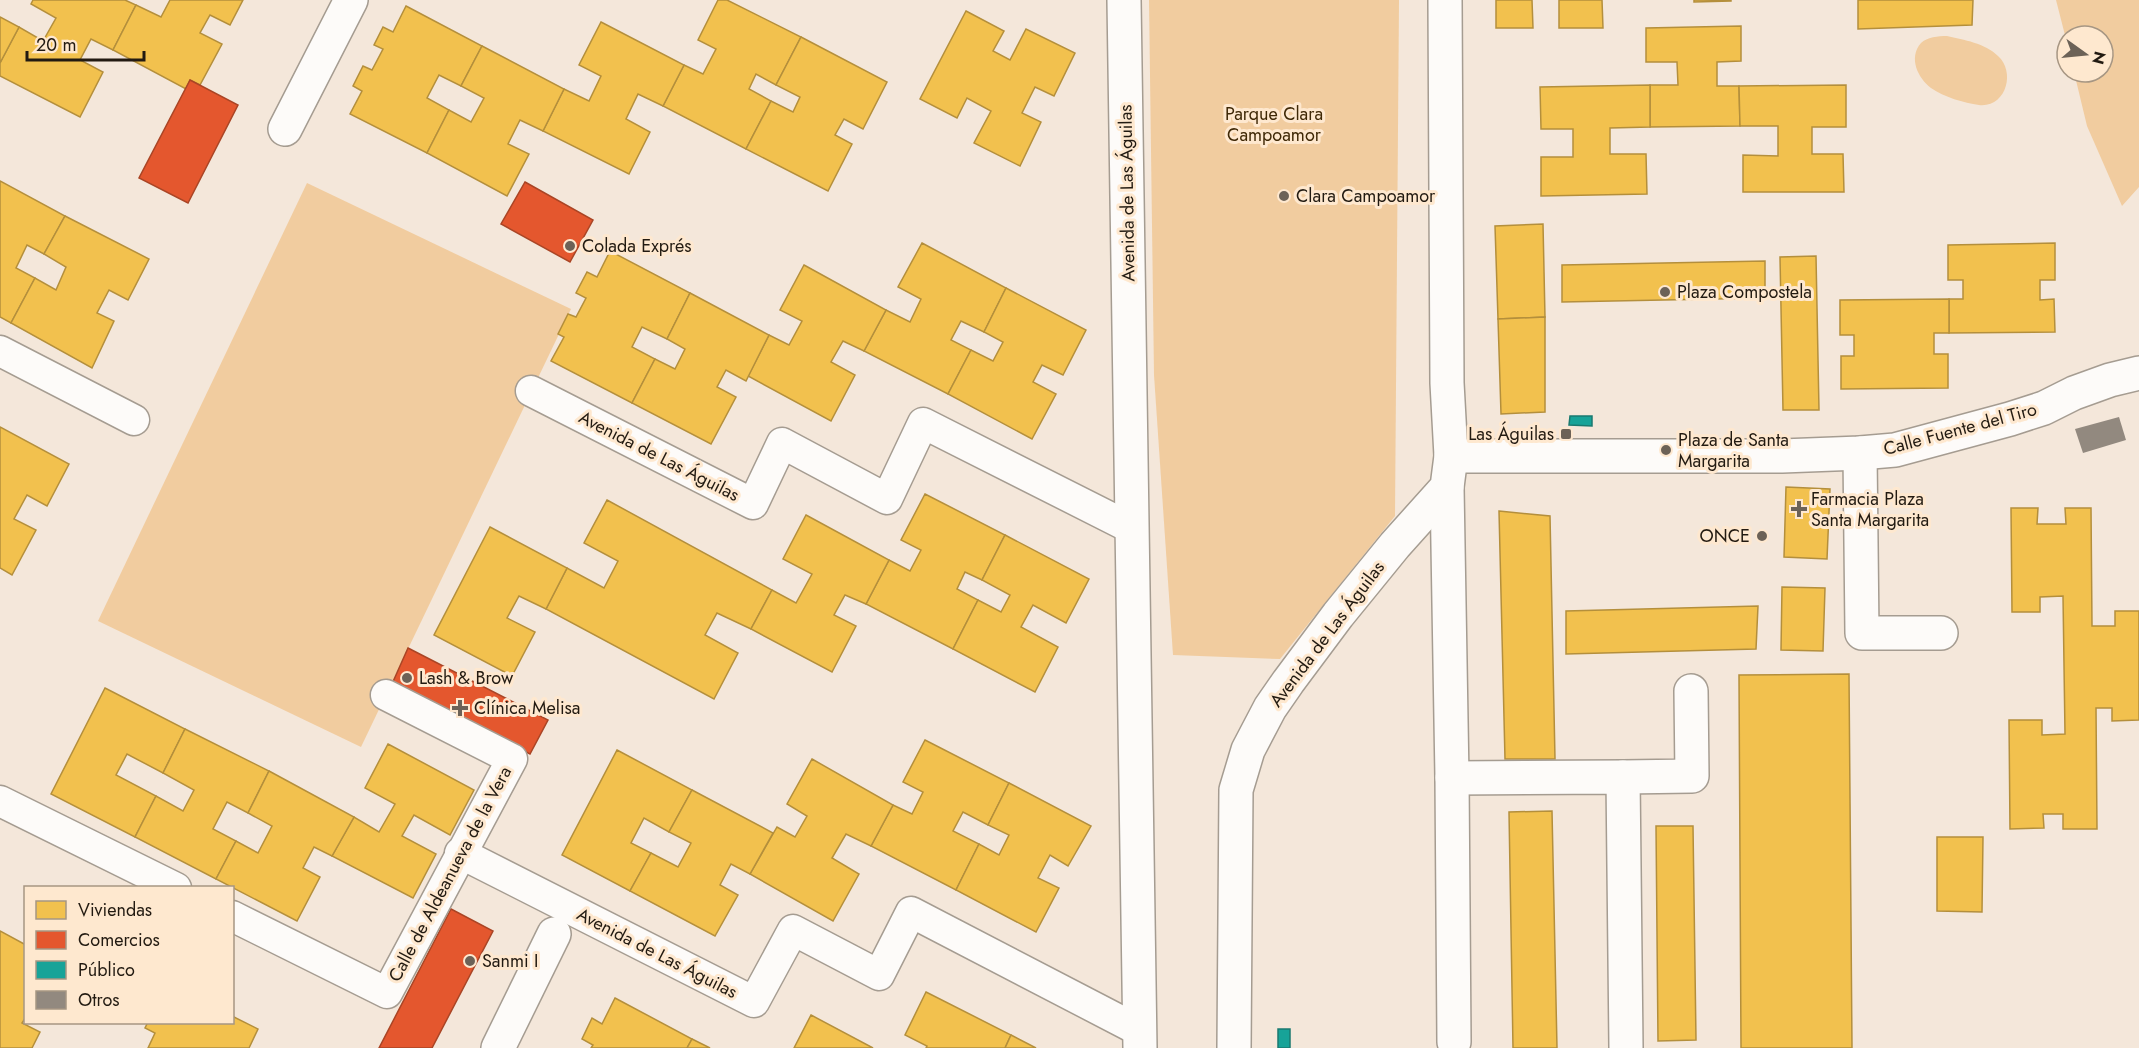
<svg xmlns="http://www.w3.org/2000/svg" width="2139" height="1048" font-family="Jost,sans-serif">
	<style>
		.green { fill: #f1cc9f }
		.homes { fill: #f2c14e; stroke: #b48f3c; stroke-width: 1.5 }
		.shops { fill: #e4572e; stroke: #aa4525; stroke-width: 1.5 }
		.public { fill: #17a398; stroke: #1a7a70; stroke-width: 1.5 }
		.building { fill: #92897f }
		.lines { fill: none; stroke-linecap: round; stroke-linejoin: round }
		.pedestrian-casing { stroke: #a59c91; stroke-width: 33 }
		.minor-casing { stroke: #a59c91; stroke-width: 36 }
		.pedestrian { stroke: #fdfbf9; stroke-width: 30 }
		.minor { stroke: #fdfbf9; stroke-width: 33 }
		.poi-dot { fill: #6c6257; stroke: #fee8cf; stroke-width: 2 }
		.labels { text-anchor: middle; stroke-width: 6; stroke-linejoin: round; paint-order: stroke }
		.park-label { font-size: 18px; fill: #3f2806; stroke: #fee8cf }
		.street-label { font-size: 18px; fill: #221a11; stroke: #fee8cf }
		.poi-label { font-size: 18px; fill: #221a11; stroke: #fee8cf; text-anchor: start }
	</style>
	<rect width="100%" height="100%" fill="#f4e7da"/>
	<g class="green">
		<path d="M 1149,0 L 1399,0 L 1395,516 L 1280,659 L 1173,655 L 1154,375 Z"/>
		<path d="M 2056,0 L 2139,0 L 2139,187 L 2122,206 L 2087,126 L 2074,72 L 2103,72 L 2103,36 L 2067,36 L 2067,43 Z"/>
		<path d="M 1947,36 C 1964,40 1985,43 1998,56 C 2016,72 2006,108 1979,105 C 1964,103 1944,97 1931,88 C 1918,78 1908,58 1921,43 C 1927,37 1938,36 1947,36 Z"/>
		<path d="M 307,183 L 571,309 L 361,747 L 98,621 Z"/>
	</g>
	<g class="homes">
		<path d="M 33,0 L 125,0 L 136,5 L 113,50 L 91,39 L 80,60 L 103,72 L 80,117 L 0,76 L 0,63 L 19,27 L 43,41 L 56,18 L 31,4 Z"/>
		<path d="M 170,0 L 243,0 L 230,25 L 210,15 L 200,33 L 222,44 L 200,85 L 190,80 L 186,89 L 113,50 L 136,5 L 161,17 Z"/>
		<path d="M 718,0 L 727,0 L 801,37 L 776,85 L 756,74 L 749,89 L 771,101 L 746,149 L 663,106 L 684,65 L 703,74 L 716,49 L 698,40 Z"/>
		<path d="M 1496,0 L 1532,0 L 1533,28 L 1496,28 Z"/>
		<path d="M 1559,0 L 1602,0 L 1603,28 L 1559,28 Z"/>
		<path d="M 1694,0 L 1731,0 L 1731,1 L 1694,2 Z"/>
		<path d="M 1858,0 L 1973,0 L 1972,25 L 1858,29 Z"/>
		<path d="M 406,6 L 482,46 L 461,86 L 439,75 L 427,98 L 449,110 L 427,153 L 350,114 L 362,91 L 353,86 L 363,66 L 372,70 L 383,49 L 374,45 L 383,27 L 393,32 Z"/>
		<path d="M 966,11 L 1004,31 L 993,51 L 1010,60 L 1026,29 L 1075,53 L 1054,96 L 1035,87 L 1022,113 L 1041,122 L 1020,166 L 974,143 L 991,111 L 967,98 L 957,118 L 920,99 Z"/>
		<path d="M 0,17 L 19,27 L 0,63 Z"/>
		<path d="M 601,22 L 684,65 L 663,106 L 638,94 L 626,119 L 650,132 L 629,174 L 543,131 L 564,89 L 589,101 L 601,76 L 579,65 Z"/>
		<path d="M 1741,26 L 1741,61 L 1717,62 L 1717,86 L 1739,86 L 1740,126 L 1650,127 L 1650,85 L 1678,85 L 1677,62 L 1646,62 L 1646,28 Z"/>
		<path d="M 801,37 L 887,82 L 863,129 L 844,119 L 835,135 L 852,144 L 828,191 L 746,149 L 771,101 L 793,112 L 800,97 L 776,85 Z"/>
		<path d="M 482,46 L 564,89 L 543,131 L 520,120 L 508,144 L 529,154 L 507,196 L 427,153 L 449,110 L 471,122 L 484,98 L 461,86 Z"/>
		<path d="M 1650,85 L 1650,127 L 1610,128 L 1610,154 L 1646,154 L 1647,194 L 1541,196 L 1541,157 L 1573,157 L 1573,129 L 1541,129 L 1540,87 Z"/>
		<path d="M 1846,85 L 1846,127 L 1812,127 L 1812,154 L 1843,154 L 1844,192 L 1743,192 L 1743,155 L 1778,156 L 1778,126 L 1740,126 L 1739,86 Z"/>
		<path d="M 0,181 L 65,216 L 44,254 L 27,245 L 16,268 L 35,278 L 11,323 L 0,317 Z"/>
		<path d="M 65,216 L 149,259 L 128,300 L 109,290 L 97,313 L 114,321 L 92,368 L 11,323 L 35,278 L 56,290 L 66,267 L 44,254 Z"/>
		<path d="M 1543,224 L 1545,317 L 1498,319 L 1495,226 Z"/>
		<path d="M 922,243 L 1006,288 L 984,332 L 961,321 L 951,340 L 971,350 L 948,394 L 864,351 L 886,310 L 910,322 L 921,299 L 898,287 Z"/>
		<path d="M 2055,243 L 2055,280 L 2040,280 L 2040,300 L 2054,299 L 2055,332 L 1949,333 L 1949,299 L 1963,299 L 1963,280 L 1948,280 L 1948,245 Z"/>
		<path d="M 610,251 L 690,293 L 667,339 L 642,327 L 632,347 L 655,359 L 632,403 L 551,361 L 564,337 L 558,334 L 568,314 L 576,317 L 586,298 L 576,293 L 587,272 L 597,277 Z"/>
		<path d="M 1816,256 L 1819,410 L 1783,410 L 1780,257 Z"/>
		<path d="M 1765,261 L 1765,298 L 1562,302 L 1562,265 Z"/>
		<path d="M 804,265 L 886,310 L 864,351 L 843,341 L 831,362 L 855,375 L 831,421 L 748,376 L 769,335 L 789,345 L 802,321 L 780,310 Z"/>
		<path d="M 1006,288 L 1086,330 L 1063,375 L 1042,365 L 1033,382 L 1056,394 L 1032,439 L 948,394 L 971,350 L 993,361 L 1003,342 L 984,332 Z"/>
		<path d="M 690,293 L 769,335 L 746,381 L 726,370 L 717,387 L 736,397 L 711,444 L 632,403 L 655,359 L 675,369 L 685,349 L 667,339 Z"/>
		<path d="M 1949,299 L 1949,333 L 1934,333 L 1934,354 L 1948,354 L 1948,388 L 1841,389 L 1841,356 L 1854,356 L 1854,335 L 1840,335 L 1840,300 Z"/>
		<path d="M 1545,317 L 1545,412 L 1501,414 L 1498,319 Z"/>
		<path d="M 0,427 L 69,464 L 47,506 L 27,495 L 14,519 L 36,530 L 12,575 L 0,568 Z"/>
		<path d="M 1786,487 L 1830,489 L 1827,559 L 1784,557 Z"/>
		<path d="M 925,494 L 1005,535 L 982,580 L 965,572 L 957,589 L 978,600 L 953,649 L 866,604 L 889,560 L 910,571 L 921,550 L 901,540 Z"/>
		<path d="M 607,500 L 772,590 L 751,629 L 717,613 L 705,635 L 738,653 L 714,699 L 546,609 L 567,568 L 604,588 L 618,561 L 584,543 Z"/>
		<path d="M 2011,508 L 2038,508 L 2037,524 L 2066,524 L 2065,508 L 2091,508 L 2092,626 L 2115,626 L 2115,611 L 2139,611 L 2139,720 L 2112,721 L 2112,708 L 2096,708 L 2097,829 L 2063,829 L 2063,814 L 2043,814 L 2044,828 L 2010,829 L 2009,720 L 2042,720 L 2042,735 L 2065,734 L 2063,596 L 2040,597 L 2040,612 L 2012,612 Z"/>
		<path d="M 1499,511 L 1550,516 L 1555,759 L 1505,759 Z"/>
		<path d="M 806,515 L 889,560 L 866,604 L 845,595 L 834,615 L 856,626 L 832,672 L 751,629 L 772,590 L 796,603 L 812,574 L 783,559 Z"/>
		<path d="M 490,527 L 567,568 L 546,609 L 519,596 L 507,618 L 535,632 L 512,676 L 434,635 Z"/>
		<path d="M 1005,535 L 1089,579 L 1066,623 L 1033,605 L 1021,627 L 1058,647 L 1035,692 L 953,649 L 978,600 L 1001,612 L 1010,595 L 982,580 Z"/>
		<path d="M 1782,587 L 1825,588 L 1823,651 L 1781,650 Z"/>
		<path d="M 1758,606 L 1756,649 L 1566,654 L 1566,611 Z"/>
		<path d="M 1849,674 L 1852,1048 L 1741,1048 L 1739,675 Z"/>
		<path d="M 105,688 L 185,729 L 163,773 L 127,754 L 116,775 L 156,796 L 135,837 L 51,794 Z"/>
		<path d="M 185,729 L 269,771 L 248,813 L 227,802 L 213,829 L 236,841 L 216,879 L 135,837 L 156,796 L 183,811 L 194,790 L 163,773 Z"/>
		<path d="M 925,740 L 1009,783 L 988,825 L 963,812 L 953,831 L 979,844 L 956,890 L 871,846 L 893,805 L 912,814 L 923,792 L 903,782 Z"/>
		<path d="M 388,744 L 474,790 L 450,835 L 414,815 L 402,836 L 436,854 L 413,898 L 332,856 L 354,817 L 379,832 L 395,804 L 365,788 Z"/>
		<path d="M 617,750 L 692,790 L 669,832 L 644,818 L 631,843 L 651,853 L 630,891 L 562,855 Z"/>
		<path d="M 812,759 L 893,805 L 871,846 L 846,834 L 832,858 L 859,874 L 833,921 L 750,874 L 777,827 L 795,837 L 807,816 L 787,804 Z"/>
		<path d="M 269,771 L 354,817 L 332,856 L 314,847 L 303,868 L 320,877 L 297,921 L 216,879 L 236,841 L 258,853 L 272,826 L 248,813 Z"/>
		<path d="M 1009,783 L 1091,826 L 1068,866 L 1050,855 L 1038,878 L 1059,888 L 1036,932 L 956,890 L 979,844 L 999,855 L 1009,835 L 988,825 Z"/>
		<path d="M 692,790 L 773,833 L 750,874 L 731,864 L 720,885 L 738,895 L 715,936 L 630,891 L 651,853 L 678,867 L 691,843 L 669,832 Z"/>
		<path d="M 1552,811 L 1557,1048 L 1513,1048 L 1509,812 Z"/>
		<path d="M 1656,826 L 1693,826 L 1696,1040 L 1658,1041 Z"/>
		<path d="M 1937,837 L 1983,837 L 1982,912 L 1937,911 Z"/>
		<path d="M 0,931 L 26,945 L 26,1017 L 22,1023 L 40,1032 L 32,1048 L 0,1048 Z"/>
		<path d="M 926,992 L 1011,1035 L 1005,1048 L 926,1048 L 927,1046 L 905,1035 Z"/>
		<path d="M 615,998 L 692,1039 L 687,1048 L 591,1048 L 593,1045 L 582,1039 L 592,1018 L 602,1024 Z"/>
		<path d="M 811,1015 L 873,1048 L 794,1048 Z"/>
		<path d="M 232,1016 L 258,1029 L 249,1048 L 148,1048 L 155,1033 L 145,1028 L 148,1022 L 232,1022 Z"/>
		<path d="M 1011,1035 L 1036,1048 L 1005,1048 Z"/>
		<path d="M 692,1039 L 710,1048 L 687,1048 Z"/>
	</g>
	<g class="shops">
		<path d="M 190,80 L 238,105 L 188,203 L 139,178 Z"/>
		<path d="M 525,182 L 593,220 L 570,262 L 501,224 Z"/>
		<path d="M 408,648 L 548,720 L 530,754 L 392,684 Z"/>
		<path d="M 451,909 L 493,931 L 432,1048 L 379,1048 Z"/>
	</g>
	<g class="public">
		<path d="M 1570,416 L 1592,416 L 1592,426 L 1569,425 Z"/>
		<rect x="1278" y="1029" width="12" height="19"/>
	</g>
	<path class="building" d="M 2119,417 L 2126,440 L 2083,453 L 2075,429 Z"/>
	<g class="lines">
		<defs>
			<g id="pedestrian">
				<path d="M 0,351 L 134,420"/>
				<path d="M 531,391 L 753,504 L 782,443 L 887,499 L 923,423 L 1133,529"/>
				<path d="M 0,801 L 176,888"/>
				<path d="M 460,853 L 754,1002 L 793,930 L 879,975 L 911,912 L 1140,1031"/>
				<path d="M 232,916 L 387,993 L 512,759 L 386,695"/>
			</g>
			<g id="minor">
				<path d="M 1124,0 L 1140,1048"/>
				<path d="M 285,129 L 351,0"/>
				<path d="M 1860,453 L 1862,633 L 1941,633"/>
				<path d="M 1451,456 L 1782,456 L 1860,453 L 1895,450 L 2010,419 L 2044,408 L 2074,393 L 2110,380 L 2139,373"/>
				<path d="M 1447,487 L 1452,778 L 1454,1042"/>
				<path d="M 1623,777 L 1692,776 L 1691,691"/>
				<path d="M 1452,778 L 1623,777 L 1626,1047"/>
				<path d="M 498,1048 L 554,934"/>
				<path d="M 1234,1048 L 1236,790 L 1248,750 L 1270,708 L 1288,682 L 1338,615 L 1395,545 L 1447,487 L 1451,456 L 1447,383 L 1445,0"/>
			</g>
		</defs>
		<use href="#pedestrian" class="pedestrian-casing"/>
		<use href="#minor" class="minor-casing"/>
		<use href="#pedestrian" class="pedestrian"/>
		<use href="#minor" class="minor"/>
	</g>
	<g class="poi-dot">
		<circle cx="1284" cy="196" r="6"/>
		<circle cx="570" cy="246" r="6"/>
		<circle cx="1665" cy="292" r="6"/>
		<rect x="1560" y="428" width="12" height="12" rx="3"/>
		<circle cx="1666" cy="450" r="6"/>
		<path d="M1796 500h6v6h6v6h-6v6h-6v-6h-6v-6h6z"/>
		<circle cx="1762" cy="536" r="6"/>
		<circle cx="407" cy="678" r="6"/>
		<path d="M457 699h6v6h6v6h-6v6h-6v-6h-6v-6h6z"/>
		<circle cx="470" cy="961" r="6"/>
	</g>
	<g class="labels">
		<g class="park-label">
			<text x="1274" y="120">Parque Clara<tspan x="1274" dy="21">Campoamor</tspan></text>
		</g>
		<g class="street-label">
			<text transform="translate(1127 193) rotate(-91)" y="6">Avenida de Las Águilas</text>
			<text transform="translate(1960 429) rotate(-15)" y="6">Calle Fuente del Tiro</text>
			<text transform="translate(659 456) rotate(27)" y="6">Avenida de Las Águilas</text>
			<text transform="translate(1327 634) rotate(-53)" y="6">Avenida de Las Águilas</text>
			<text transform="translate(450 874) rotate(-62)" y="6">Calle de Aldeanueva de la Vera</text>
			<text transform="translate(657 953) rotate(27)" y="6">Avenida de Las Águilas</text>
		</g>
		<g class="poi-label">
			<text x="1296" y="202">Clara Campoamor</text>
			<text x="582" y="252">Colada Exprés</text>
			<text x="1677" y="298">Plaza Compostela</text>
			<text x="1554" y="440" text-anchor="end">Las Águilas</text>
			<text x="1678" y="446">Plaza de Santa<tspan x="1678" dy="21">Margarita</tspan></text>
			<text x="1811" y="505">Farmacia Plaza<tspan x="1811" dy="21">Santa Margarita</tspan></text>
			<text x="1750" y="542" text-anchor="end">ONCE</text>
			<text x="419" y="684">Lash &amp; Brow</text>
			<text x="474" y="714">Clínica Melisa</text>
			<text x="482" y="967">Sanmi I</text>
		</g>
	</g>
	<rect x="24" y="886" width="210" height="138" fill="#fee8cf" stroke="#a69683" stroke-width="1.5"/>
	<rect x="36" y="901" width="30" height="18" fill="#f2c14e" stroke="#a69683" stroke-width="1.5"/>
	<text x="78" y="916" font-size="18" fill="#221a11">Viviendas</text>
	<rect x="36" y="931" width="30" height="18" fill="#e4572e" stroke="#a69683" stroke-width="1.5"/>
	<text x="78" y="946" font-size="18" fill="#221a11">Comercios</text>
	<rect x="36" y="961" width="30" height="18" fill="#17a398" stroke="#a69683" stroke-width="1.5"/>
	<text x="78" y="976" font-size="18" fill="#221a11">Público</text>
	<rect x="36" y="991" width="30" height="18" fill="#92897f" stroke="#a69683" stroke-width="1.5"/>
	<text x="78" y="1006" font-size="18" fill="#221a11">Otros</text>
	<g transform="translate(2085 54) rotate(105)"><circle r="28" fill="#fee8cf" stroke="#a69683" stroke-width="1.5"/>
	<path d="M0-4.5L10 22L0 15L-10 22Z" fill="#6c6257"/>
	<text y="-9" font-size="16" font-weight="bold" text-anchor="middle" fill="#221a11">N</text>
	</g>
	<path d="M27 51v9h117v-9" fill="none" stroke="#221a11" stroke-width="3"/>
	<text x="36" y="51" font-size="18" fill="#221a11" stroke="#fee8cf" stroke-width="4.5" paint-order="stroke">20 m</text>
</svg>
